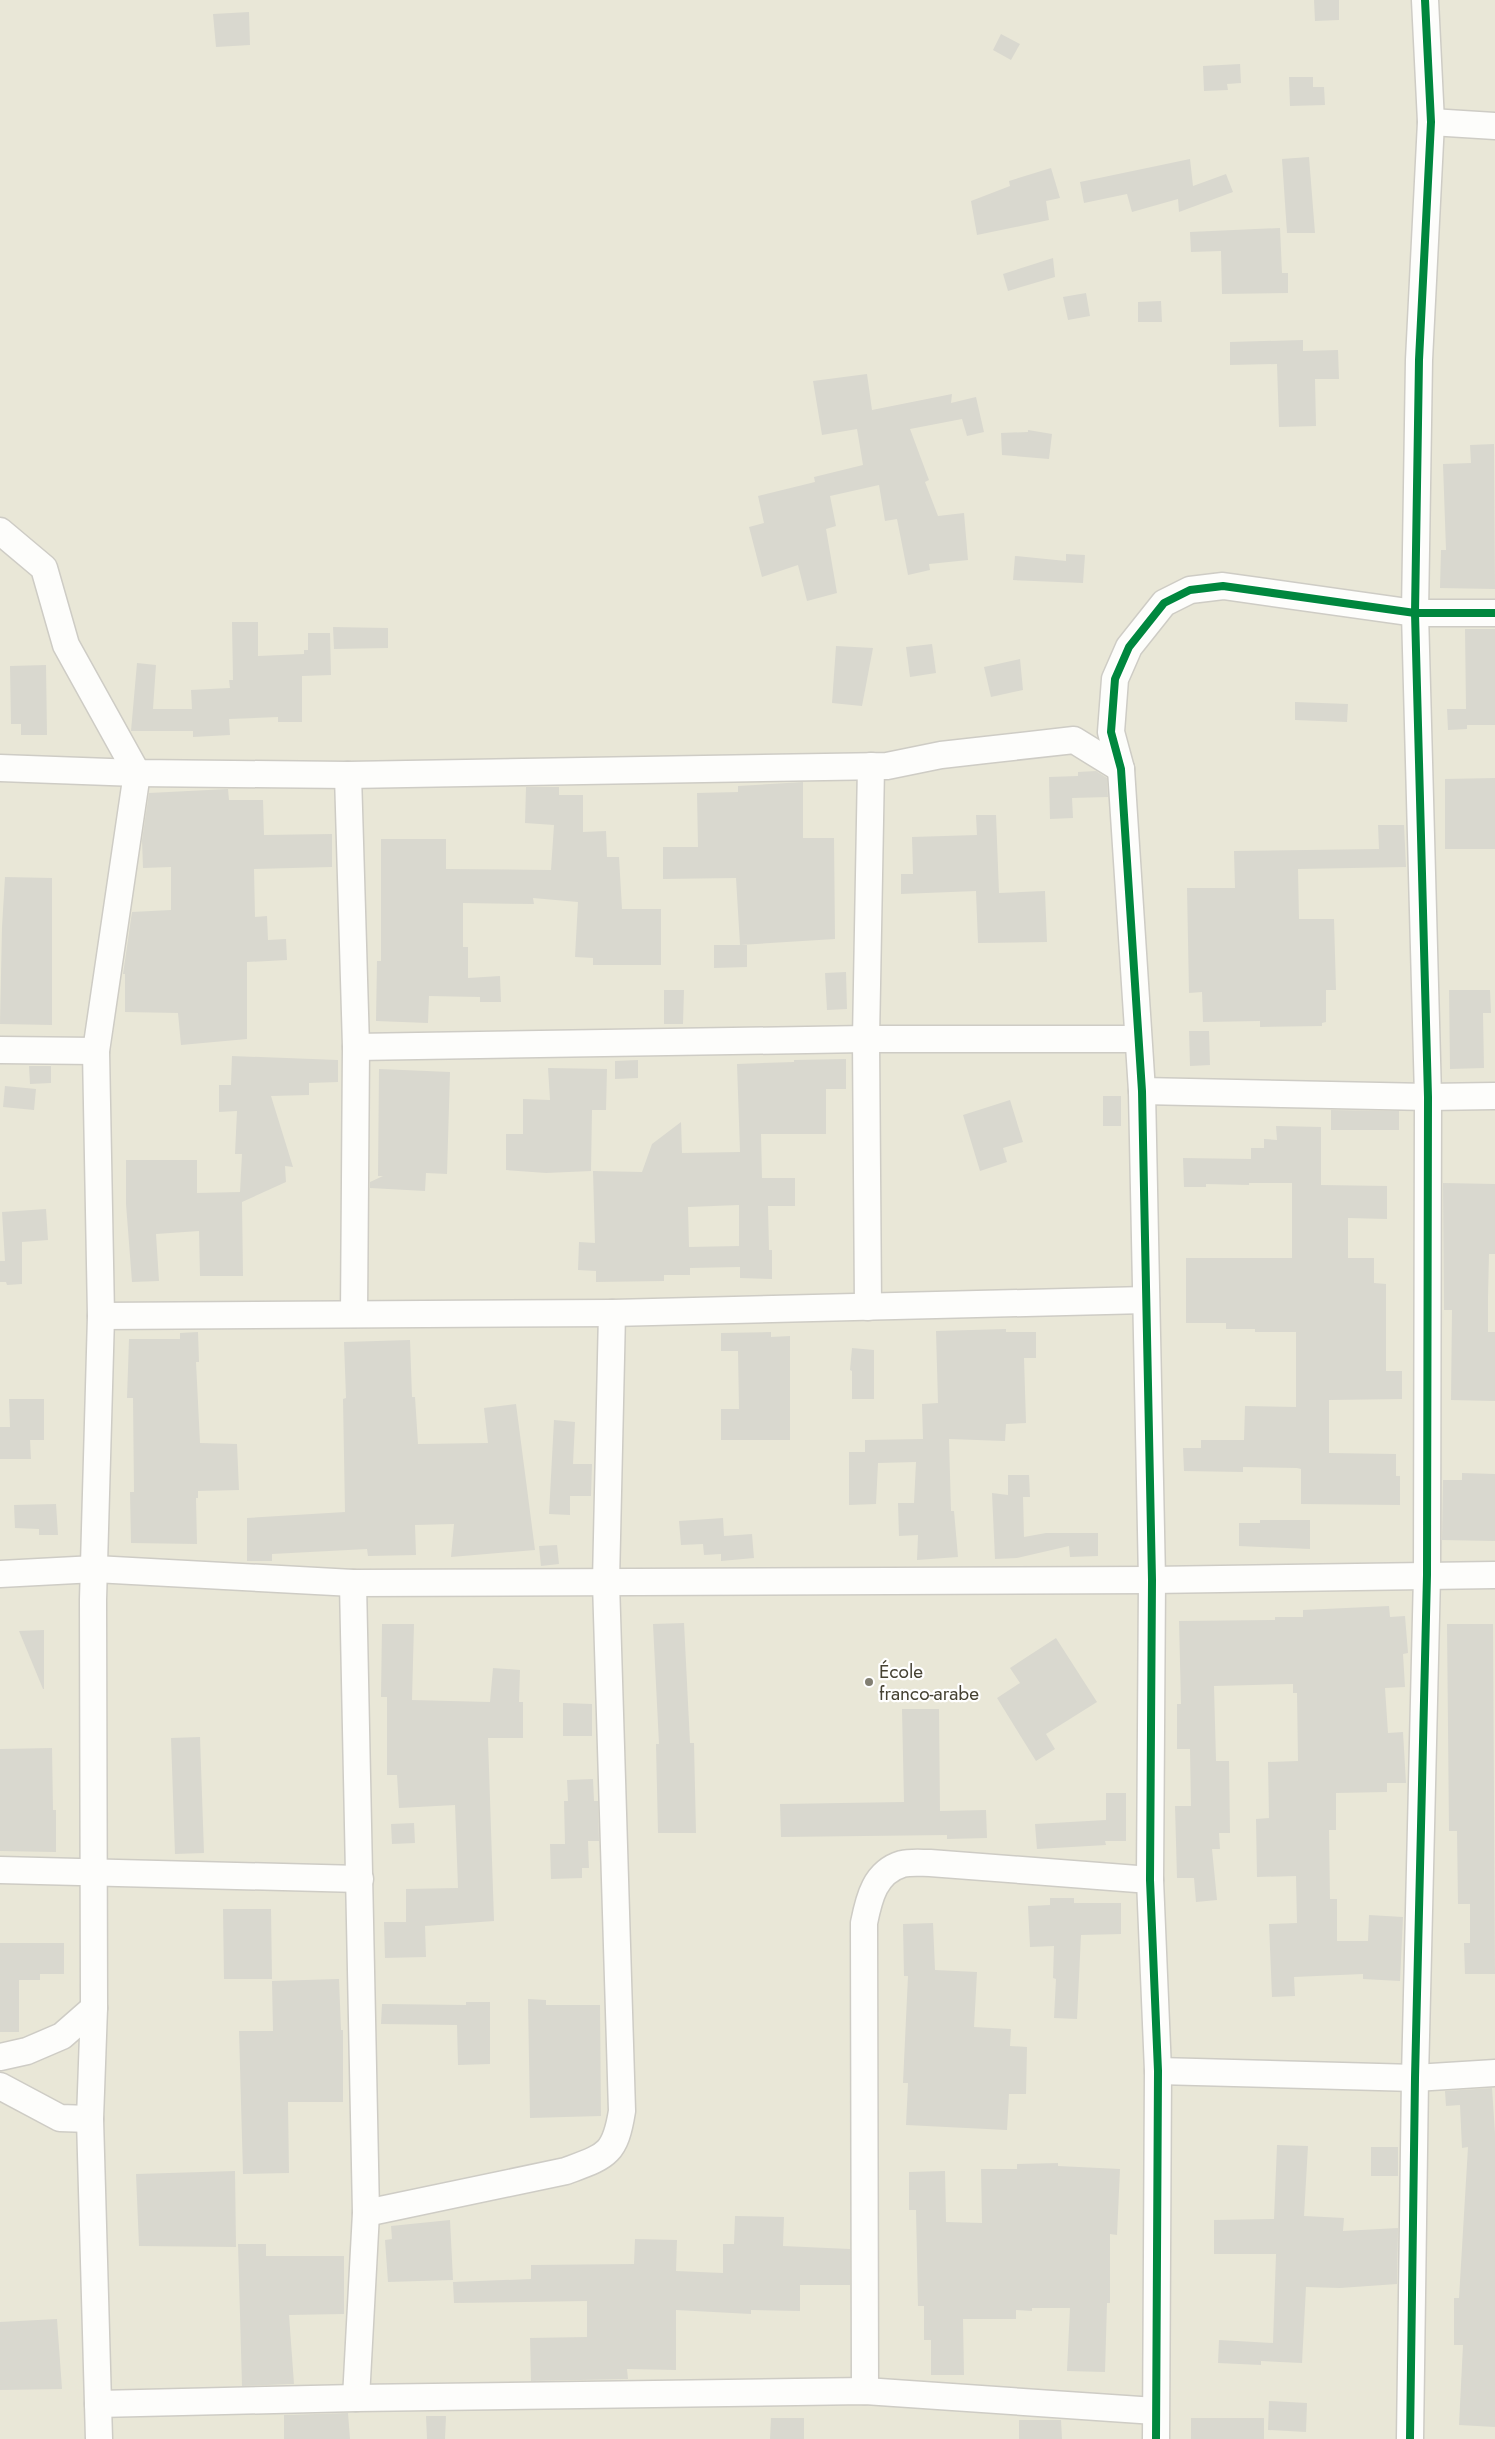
<svg xmlns="http://www.w3.org/2000/svg" width="1495" height="2439" font-family="Jost,sans-serif">
	<style>
		.residential { fill: #e9e7d7 }
		.building { fill: #d9d8cf; fill-rule: evenodd }
		.lines { fill: none; stroke-linecap: round; stroke-linejoin: round }
		.minor-casing { stroke: #ceccc5; stroke-width: 29 }
		.minor { stroke: #fdfdfb; stroke-width: 26 }
		.cycleway-casing { stroke: #fff; stroke-width: 11 }
		.cycleway { stroke: #00873e; stroke-width: 8 }
		.poi-dot { fill: #827f72; stroke: #fff; stroke-width: 2 }
		.labels { text-anchor: middle; stroke-width: 4.5; stroke-linejoin: round; paint-order: stroke }
		.poi-label { font-size: 19px; fill: #464233; stroke: #fff; text-anchor: start }
	</style>
	<rect width="100%" height="100%" fill="#f0efe7"/>
	<rect class="residential" x="0" y="0" width="1495" height="2439"/>
	<g class="building">
		<path d="M 1314,0 L 1339,0 L 1339,20 L 1315,21 Z"/>
		<path d="M 249,12 L 250,45 L 216,47 L 213,14 Z"/>
		<path d="M 1001,34 L 1020,44 L 1011,60 L 993,50 Z"/>
		<path d="M 1240,64 L 1241,83 L 1227,84 L 1228,90 L 1204,91 L 1203,66 Z"/>
		<path d="M 1289,77 L 1313,77 L 1313,87 L 1324,87 L 1325,105 L 1290,106 Z"/>
		<path d="M 1309,157 L 1315,233 L 1287,233 L 1282,159 Z"/>
		<path d="M 1190,159 L 1193,186 L 1226,174 L 1233,192 L 1179,212 L 1178,199 L 1132,212 L 1127,194 L 1084,203 L 1080,182 Z"/>
		<path d="M 1051,168 L 1060,198 L 1046,201 L 1049,220 L 977,235 L 971,201 L 1010,186 L 1009,181 Z"/>
		<path d="M 1280,228 L 1282,273 L 1288,273 L 1288,293 L 1222,294 L 1221,251 L 1191,252 L 1190,232 Z"/>
		<path d="M 1053,258 L 1055,277 L 1008,291 L 1003,274 Z"/>
		<path d="M 1086,293 L 1090,316 L 1068,320 L 1063,297 Z"/>
		<path d="M 1161,301 L 1162,322 L 1138,322 L 1138,302 Z"/>
		<path d="M 1303,340 L 1303,351 L 1338,350 L 1339,379 L 1315,379 L 1316,426 L 1279,427 L 1277,364 L 1230,365 L 1230,342 Z"/>
		<path d="M 867,374 L 872,410 L 952,394 L 951,403 L 976,397 L 984,432 L 967,436 L 962,419 L 910,429 L 929,480 L 925,482 L 938,516 L 964,513 L 968,560 L 929,564 L 930,570 L 908,575 L 897,519 L 885,521 L 879,485 L 830,496 L 836,526 L 826,529 L 837,593 L 807,601 L 798,565 L 762,577 L 749,527 L 764,523 L 758,496 L 815,482 L 814,477 L 863,465 L 857,429 L 822,435 L 813,381 Z"/>
		<path d="M 1028,430 L 1052,434 L 1049,459 L 1002,455 L 1001,433 L 1028,432 Z"/>
		<path d="M 1494,444 L 1495,589 L 1440,588 L 1441,550 L 1446,550 L 1443,464 L 1471,463 L 1470,445 Z"/>
		<path d="M 1066,554 L 1085,555 L 1083,583 L 1013,580 L 1015,556 L 1066,561 Z"/>
		<path d="M 232,622 L 258,622 L 258,656 L 304,654 L 304,650 L 308,650 L 308,633 L 330,633 L 331,675 L 302,676 L 302,722 L 278,722 L 278,717 L 229,719 L 230,735 L 193,737 L 193,731 L 131,731 L 137,663 L 156,665 L 153,709 L 192,709 L 191,690 L 230,688 L 229,680 L 233,680 Z"/>
		<path d="M 333,627 L 388,628 L 388,648 L 334,649 Z"/>
		<path d="M 1465,629 L 1495,629 L 1495,725 L 1467,725 L 1467,729 L 1448,730 L 1447,709 L 1466,709 Z"/>
		<path d="M 932,644 L 936,673 L 910,677 L 906,647 Z"/>
		<path d="M 836,646 L 873,648 L 862,706 L 832,703 Z"/>
		<path d="M 1020,659 L 1023,690 L 991,697 L 984,667 Z"/>
		<path d="M 46,665 L 47,735 L 21,735 L 21,724 L 11,724 L 10,666 Z"/>
		<path d="M 1295,702 L 1348,704 L 1347,722 L 1295,720 Z"/>
		<path d="M 1096,771 L 1107,778 L 1108,797 L 1072,798 L 1073,818 L 1050,819 L 1049,777 L 1078,776 L 1078,772 Z"/>
		<path d="M 1495,778 L 1495,849 L 1445,849 L 1445,779 Z"/>
		<path d="M 803,782 L 803,838 L 834,838 L 835,939 L 740,945 L 736,878 L 663,879 L 663,847 L 698,847 L 697,793 L 738,792 L 738,786 Z"/>
		<path d="M 526,787 L 559,787 L 559,795 L 583,795 L 583,832 L 606,831 L 607,857 L 619,857 L 622,909 L 661,909 L 661,965 L 593,965 L 593,958 L 575,957 L 578,902 L 533,898 L 534,904 L 463,903 L 463,947 L 468,947 L 468,978 L 500,976 L 501,1002 L 480,1002 L 480,997 L 429,996 L 428,1023 L 376,1021 L 377,961 L 381,961 L 381,839 L 446,839 L 446,869 L 551,870 L 554,825 L 525,823 Z"/>
		<path d="M 228,789 L 229,800 L 263,800 L 264,835 L 332,834 L 332,867 L 254,869 L 255,917 L 267,916 L 268,940 L 286,939 L 287,960 L 247,962 L 247,1039 L 181,1045 L 178,1013 L 125,1012 L 125,974 L 123,974 L 132,912 L 171,910 L 171,867 L 143,868 L 142,840 L 149,793 Z"/>
		<path d="M 976,815 L 996,815 L 999,893 L 1045,891 L 1047,942 L 978,943 L 976,891 L 901,894 L 901,874 L 913,874 L 912,837 L 977,835 Z"/>
		<path d="M 1378,825 L 1404,825 L 1406,867 L 1298,869 L 1299,919 L 1334,919 L 1336,990 L 1326,990 L 1326,1022 L 1322,1023 L 1322,1026 L 1260,1027 L 1260,1021 L 1203,1022 L 1202,992 L 1189,993 L 1187,888 L 1235,888 L 1234,851 L 1379,849 Z"/>
		<path d="M 5,877 L 52,878 L 52,1025 L 0,1024 L 2,927 Z"/>
		<path d="M 714,945 L 747,945 L 747,967 L 714,968 Z"/>
		<path d="M 846,972 L 847,1009 L 827,1010 L 825,973 Z"/>
		<path d="M 664,990 L 684,990 L 683,1024 L 664,1024 Z"/>
		<path d="M 1449,990 L 1490,990 L 1491,1013 L 1483,1013 L 1484,1068 L 1450,1069 Z"/>
		<path d="M 1189,1031 L 1209,1031 L 1210,1065 L 1190,1066 Z"/>
		<path d="M 232,1056 L 338,1060 L 338,1082 L 309,1083 L 309,1095 L 271,1096 L 293,1167 L 285,1166 L 286,1182 L 242,1202 L 243,1276 L 200,1276 L 199,1231 L 156,1234 L 159,1281 L 132,1282 L 126,1204 L 126,1160 L 197,1160 L 197,1193 L 240,1192 L 242,1154 L 235,1154 L 237,1111 L 219,1112 L 219,1085 L 231,1085 Z"/>
		<path d="M 846,1059 L 846,1089 L 826,1089 L 826,1134 L 761,1134 L 762,1178 L 795,1178 L 795,1206 L 768,1206 L 769,1250 L 772,1250 L 772,1279 L 740,1278 L 740,1267 L 690,1268 L 690,1275 L 664,1275 L 664,1281 L 596,1282 L 596,1271 L 578,1270 L 579,1242 L 595,1243 L 593,1171 L 642,1172 L 652,1144 L 681,1122 L 682,1153 L 740,1152 L 737,1064 L 794,1062 L 794,1060 ZM 739,1205 L 739,1246 L 689,1247 L 688,1207 Z"/>
		<path d="M 638,1060 L 638,1078 L 615,1079 L 615,1061 Z"/>
		<path d="M 29,1066 L 51,1066 L 51,1083 L 30,1084 Z"/>
		<path d="M 548,1068 L 607,1069 L 606,1110 L 592,1110 L 591,1171 L 546,1173 L 506,1170 L 506,1134 L 523,1134 L 523,1099 L 550,1100 Z"/>
		<path d="M 379,1069 L 450,1072 L 447,1174 L 426,1173 L 425,1191 L 370,1188 L 370,1182 L 383,1176 L 378,1176 Z"/>
		<path d="M 5,1086 L 36,1089 L 34,1110 L 3,1107 Z"/>
		<rect x="1103" y="1096" width="18" height="30"/>
		<path d="M 1010,1100 L 1023,1142 L 1003,1148 L 1007,1162 L 980,1171 L 963,1115 Z"/>
		<path d="M 1331,1110 L 1399,1111 L 1399,1130 L 1331,1130 Z"/>
		<path d="M 1276,1126 L 1321,1127 L 1321,1185 L 1387,1186 L 1387,1219 L 1348,1218 L 1348,1258 L 1374,1258 L 1374,1283 L 1386,1284 L 1386,1371 L 1402,1371 L 1402,1399 L 1329,1400 L 1329,1453 L 1396,1454 L 1396,1476 L 1400,1476 L 1400,1505 L 1301,1504 L 1301,1469 L 1297,1468 L 1243,1467 L 1243,1472 L 1184,1471 L 1183,1448 L 1201,1448 L 1201,1440 L 1244,1440 L 1245,1406 L 1296,1407 L 1296,1332 L 1255,1332 L 1255,1329 L 1226,1329 L 1226,1323 L 1186,1323 L 1186,1258 L 1292,1258 L 1292,1183 L 1249,1183 L 1249,1185 L 1206,1184 L 1206,1187 L 1184,1187 L 1183,1158 L 1251,1159 L 1251,1148 L 1264,1148 L 1264,1139 L 1277,1140 Z"/>
		<path d="M 1443,1183 L 1495,1184 L 1495,1254 L 1489,1254 L 1488,1297 L 1488,1332 L 1495,1332 L 1495,1401 L 1451,1400 L 1452,1310 L 1444,1310 Z"/>
		<path d="M 46,1209 L 48,1240 L 22,1242 L 22,1284 L 7,1285 L 6,1282 L 0,1282 L 0,1261 L 5,1261 L 2,1212 Z"/>
		<path d="M 1006,1329 L 1006,1332 L 1036,1332 L 1036,1358 L 1024,1358 L 1026,1423 L 1006,1424 L 1005,1441 L 949,1439 L 951,1511 L 954,1511 L 958,1557 L 917,1560 L 918,1535 L 899,1536 L 898,1503 L 914,1503 L 916,1462 L 878,1463 L 876,1504 L 849,1505 L 849,1452 L 865,1452 L 865,1440 L 923,1439 L 922,1404 L 938,1403 L 936,1331 Z"/>
		<path d="M 198,1332 L 199,1362 L 196,1362 L 200,1443 L 237,1444 L 239,1490 L 198,1491 L 198,1498 L 196,1498 L 197,1544 L 131,1543 L 130,1492 L 134,1492 L 133,1398 L 127,1398 L 129,1339 L 180,1339 L 180,1333 Z"/>
		<path d="M 771,1332 L 771,1337 L 790,1336 L 790,1440 L 721,1440 L 721,1409 L 739,1409 L 738,1351 L 721,1351 L 721,1333 Z"/>
		<path d="M 410,1340 L 412,1397 L 415,1397 L 418,1444 L 488,1443 L 484,1408 L 516,1404 L 535,1550 L 451,1557 L 454,1524 L 415,1525 L 416,1555 L 368,1556 L 367,1549 L 272,1554 L 272,1561 L 247,1561 L 247,1518 L 345,1512 L 343,1399 L 346,1398 L 344,1342 Z"/>
		<path d="M 852,1348 L 874,1350 L 874,1399 L 852,1399 L 852,1371 L 850,1370 Z"/>
		<path d="M 9,1399 L 44,1399 L 44,1440 L 30,1440 L 31,1459 L 0,1459 L 0,1427 L 10,1427 Z"/>
		<path d="M 554,1420 L 575,1422 L 573,1464 L 592,1464 L 591,1496 L 570,1496 L 570,1515 L 549,1514 Z"/>
		<path d="M 1462,1473 L 1495,1474 L 1495,1541 L 1442,1540 L 1443,1480 L 1462,1480 Z"/>
		<path d="M 1008,1475 L 1029,1475 L 1030,1497 L 1023,1497 L 1024,1537 L 1046,1533 L 1098,1533 L 1098,1556 L 1070,1557 L 1069,1546 L 1017,1558 L 995,1559 L 992,1493 L 1008,1495 Z"/>
		<path d="M 56,1504 L 58,1535 L 39,1535 L 39,1529 L 15,1528 L 14,1505 Z"/>
		<path d="M 723,1518 L 724,1536 L 752,1534 L 754,1558 L 721,1561 L 721,1554 L 704,1555 L 703,1544 L 681,1545 L 679,1521 Z"/>
		<path d="M 1260,1520 L 1310,1520 L 1310,1549 L 1239,1546 L 1239,1523 L 1260,1523 Z"/>
		<path d="M 557,1545 L 559,1564 L 541,1566 L 539,1546 Z"/>
		<path d="M 1389,1606 L 1390,1617 L 1405,1616 L 1408,1653 L 1403,1654 L 1405,1687 L 1385,1688 L 1388,1733 L 1403,1732 L 1406,1783 L 1387,1783 L 1387,1792 L 1336,1793 L 1336,1830 L 1329,1830 L 1330,1899 L 1337,1899 L 1337,1941 L 1368,1941 L 1369,1915 L 1403,1917 L 1400,1981 L 1363,1979 L 1363,1974 L 1294,1977 L 1295,1996 L 1272,1997 L 1269,1924 L 1297,1923 L 1296,1876 L 1257,1877 L 1256,1819 L 1269,1818 L 1268,1762 L 1298,1761 L 1297,1693 L 1293,1693 L 1293,1684 L 1214,1686 L 1216,1761 L 1229,1761 L 1230,1833 L 1219,1833 L 1220,1849 L 1212,1849 L 1217,1900 L 1196,1902 L 1194,1878 L 1177,1878 L 1175,1806 L 1191,1806 L 1190,1749 L 1177,1749 L 1177,1704 L 1181,1704 L 1179,1621 L 1275,1620 L 1275,1617 L 1303,1617 L 1303,1610 Z"/>
		<path d="M 684,1623 L 690,1743 L 694,1743 L 696,1833 L 658,1833 L 656,1744 L 659,1744 L 653,1624 Z"/>
		<path d="M 382,1624 L 414,1624 L 412,1700 L 490,1702 L 493,1668 L 520,1670 L 519,1702 L 523,1702 L 523,1738 L 488,1738 L 494,1921 L 425,1926 L 426,1957 L 385,1958 L 384,1922 L 406,1922 L 406,1889 L 458,1888 L 455,1805 L 399,1808 L 397,1775 L 387,1775 L 387,1697 L 381,1697 Z"/>
		<path d="M 1447,1624 L 1493,1624 L 1495,1974 L 1465,1974 L 1464,1943 L 1470,1943 L 1470,1904 L 1458,1904 L 1457,1831 L 1449,1831 Z"/>
		<path d="M 44,1630 L 44,1689 L 43,1689 L 19,1631 Z"/>
		<path d="M 1056,1638 L 1097,1702 L 1046,1734 L 1055,1749 L 1036,1761 L 997,1698 L 1020,1683 L 1010,1668 Z"/>
		<path d="M 563,1703 L 592,1704 L 592,1736 L 563,1736 Z"/>
		<path d="M 902,1709 L 939,1709 L 940,1811 L 986,1810 L 987,1838 L 947,1839 L 947,1835 L 781,1837 L 780,1804 L 904,1802 Z"/>
		<path d="M 200,1737 L 204,1853 L 175,1854 L 171,1738 Z"/>
		<path d="M 52,1748 L 53,1810 L 56,1810 L 56,1852 L 0,1851 L 0,1749 Z"/>
		<path d="M 593,1779 L 594,1801 L 598,1801 L 599,1841 L 588,1841 L 589,1868 L 582,1868 L 582,1878 L 551,1879 L 550,1844 L 565,1844 L 564,1801 L 568,1801 L 567,1780 Z"/>
		<path d="M 1106,1793 L 1126,1793 L 1126,1841 L 1105,1841 L 1106,1845 L 1037,1849 L 1035,1824 L 1106,1820 Z"/>
		<path d="M 414,1823 L 415,1843 L 392,1844 L 391,1824 Z"/>
		<path d="M 1050,1898 L 1074,1898 L 1074,1903 L 1121,1903 L 1121,1934 L 1081,1935 L 1077,2019 L 1054,2018 L 1056,1979 L 1053,1978 L 1054,1946 L 1030,1947 L 1028,1906 L 1050,1905 Z"/>
		<path d="M 223,1909 L 271,1909 L 272,1979 L 224,1979 Z"/>
		<path d="M 933,1923 L 935,1970 L 977,1972 L 974,2027 L 1011,2029 L 1010,2046 L 1027,2047 L 1026,2094 L 1009,2094 L 1007,2130 L 906,2125 L 908,2083 L 903,2083 L 908,1976 L 904,1976 L 903,1924 Z"/>
		<path d="M 0,1943 L 64,1943 L 64,1974 L 40,1974 L 40,1980 L 19,1980 L 19,2032 L 0,2032 Z"/>
		<path d="M 339,1979 L 341,2030 L 343,2030 L 343,2102 L 288,2102 L 289,2173 L 243,2174 L 239,2031 L 273,2031 L 272,1981 Z"/>
		<path d="M 528,1999 L 546,2000 L 546,2005 L 600,2005 L 601,2116 L 530,2118 Z"/>
		<path d="M 466,2002 L 490,2002 L 490,2064 L 458,2065 L 457,2025 L 381,2024 L 382,2004 L 466,2005 Z"/>
		<path d="M 1492,2088 L 1495,2133 L 1495,2427 L 1459,2425 L 1463,2345 L 1454,2345 L 1454,2298 L 1459,2298 L 1468,2147 L 1462,2148 L 1460,2105 L 1446,2106 L 1445,2091 Z"/>
		<path d="M 1277,2145 L 1308,2146 L 1304,2216 L 1344,2218 L 1343,2231 L 1398,2228 L 1397,2284 L 1340,2288 L 1306,2287 L 1302,2363 L 1261,2361 L 1261,2365 L 1218,2363 L 1219,2340 L 1273,2343 L 1276,2254 L 1214,2254 L 1214,2220 L 1274,2219 Z"/>
		<rect x="1371" y="2147" width="27" height="29"/>
		<path d="M 1058,2163 L 1058,2166 L 1120,2169 L 1117,2235 L 1110,2234 L 1110,2303 L 1107,2303 L 1105,2372 L 1067,2371 L 1070,2308 L 1032,2308 L 1032,2311 L 1016,2310 L 1016,2319 L 963,2319 L 964,2375 L 931,2375 L 931,2340 L 924,2340 L 924,2306 L 918,2306 L 916,2210 L 909,2210 L 909,2172 L 945,2171 L 946,2222 L 982,2223 L 981,2169 L 1017,2169 L 1017,2164 Z"/>
		<path d="M 235,2171 L 236,2247 L 139,2246 L 136,2174 Z"/>
		<path d="M 735,2216 L 784,2217 L 783,2246 L 850,2249 L 850,2285 L 800,2285 L 800,2311 L 751,2310 L 751,2314 L 676,2310 L 676,2370 L 627,2369 L 628,2379 L 531,2381 L 530,2338 L 587,2337 L 587,2301 L 454,2303 L 453,2282 L 531,2279 L 531,2265 L 634,2264 L 635,2239 L 677,2240 L 676,2271 L 723,2273 L 723,2244 L 734,2244 Z"/>
		<path d="M 450,2220 L 453,2280 L 388,2282 L 385,2240 L 392,2239 L 391,2226 Z"/>
		<path d="M 238,2244 L 266,2244 L 266,2256 L 344,2256 L 344,2314 L 289,2315 L 294,2384 L 242,2386 Z"/>
		<path d="M 57,2319 L 62,2389 L 0,2390 L 0,2322 Z"/>
		<path d="M 1269,2401 L 1307,2403 L 1306,2432 L 1268,2430 Z"/>
		<path d="M 348,2413 L 350,2439 L 284,2439 L 284,2415 Z"/>
		<path d="M 426,2416 L 446,2416 L 445,2439 L 427,2439 Z"/>
		<path d="M 771,2418 L 804,2418 L 804,2439 L 770,2439 Z"/>
		<rect x="1191" y="2418" width="73" height="21"/>
		<path d="M 1019,2420 L 1061,2420 L 1062,2439 L 1019,2439 Z"/>
	</g>
	<g class="lines">
		<defs>
			<g id="minor">
				<path d="M 1431,122 L 1495,126"/>
				<path d="M 0,531 L 44,568 L 66,645 L 137,773 L 96,1051 L 101,1316 L 93,1600 L 94,2008 L 90,2119 L 99,2439"/>
				<path d="M 0,768 L 137,773 L 348,775 L 887,766 L 941,755 L 1074,740 L 1121,769"/>
				<path d="M 348,775 L 356,1047 L 354,1314"/>
				<path d="M 356,1047 L 866,1039 L 1138,1039"/>
				<path d="M 0,1050 L 96,1051"/>
				<path d="M 1142,1091 L 1428,1097 L 1495,1096"/>
				<path d="M 868,1307 L 866,1039 L 871,766"/>
				<path d="M 101,1316 L 612,1313 L 1146,1300"/>
				<path d="M 0,1574 L 95,1569 L 353,1583 L 1152,1580 L 1495,1575"/>
				<path d="M 353,1583 L 366,2213 L 356,2398"/>
				<path d="M 0,1870 L 360,1879"/>
				<path d="M 0,2057 L 27,2051 L 62,2036 L 94,2008"/>
				<path d="M 1158,2071 L 1415,2078 L 1495,2073"/>
				<path d="M 0,2086 L 60,2118 L 90,2119"/>
				<path d="M 366,2213 L 566,2171 C 606,2156 615,2155 622,2111 L 606,1582 L 612,1313"/>
				<path d="M 865,2391 L 864,1923 C 869,1898 875,1872 902,1864 C 910,1862 921,1863 930,1863 L 1150,1880"/>
				<path d="M 98,2404 L 356,2398 L 865,2391 L 1155,2411"/>
				<path d="M 1156,2439 L 1158,2071 L 1150,1880 L 1152,1580 L 1142,1091 L 1121,769 L 1111,732 L 1115,679 L 1129,647 L 1164,603 L 1190,590 L 1223,586 L 1415,613 L 1495,613"/>
				<path d="M 1410,2439 L 1415,2078 L 1427,1575 L 1428,1097 L 1415,613 L 1419,360 L 1431,122 L 1425,0"/>
			</g>
		</defs>
		<use href="#minor" class="minor-casing"/>
		<use href="#minor" class="minor"/>
		<defs>
			<g id="cycleway">
				<path d="M 1156,2439 L 1158,2071 L 1150,1880 L 1152,1580 L 1142,1091 L 1121,769 L 1111,732 L 1115,679 L 1129,647 L 1164,603 L 1190,590 L 1223,586 L 1415,613 L 1495,613"/>
				<path d="M 1410,2439 L 1415,2078 L 1427,1575 L 1428,1097 L 1415,613 L 1419,360 L 1431,122 L 1425,0"/>
			</g>
		</defs>
		<use href="#cycleway" class="cycleway-casing"/>
		<use href="#cycleway" class="cycleway"/>
	</g>
	<circle class="poi-dot" cx="869" cy="1682" r="5"/>
	<g class="labels">
		<g class="poi-label">
			<text x="879" y="1678">École<tspan x="879" dy="22">franco-arabe</tspan></text>
		</g>
	</g>
</svg>
